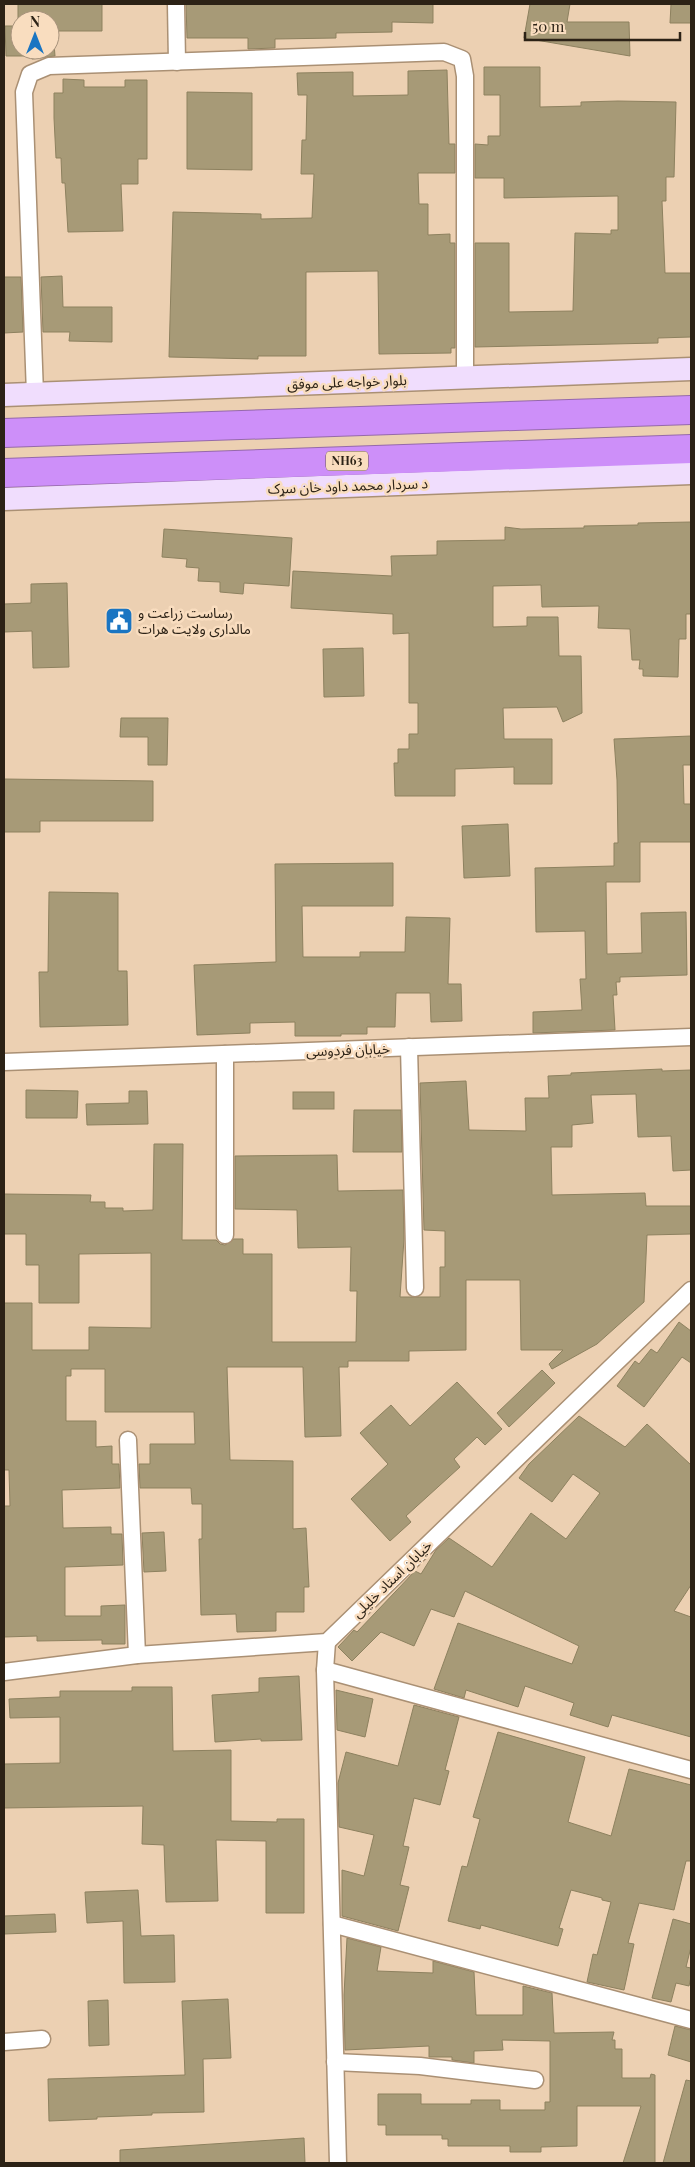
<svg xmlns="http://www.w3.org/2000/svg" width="695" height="2167" font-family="'Playfair Display','Noto Sans Arabic',serif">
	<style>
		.building { fill: #a79a77; stroke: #8d815f; fill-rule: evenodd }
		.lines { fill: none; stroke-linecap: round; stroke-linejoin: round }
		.street-casing { stroke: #aa9074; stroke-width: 19 }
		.secondary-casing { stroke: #aa9074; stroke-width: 25 }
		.highway-casing { stroke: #9569aa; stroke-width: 30 }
		.street { stroke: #fff; stroke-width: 16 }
		.secondary { stroke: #f0ddfd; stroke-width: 22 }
		.highway { stroke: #cd8ff9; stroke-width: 28 }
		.labels { text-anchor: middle; stroke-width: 5; stroke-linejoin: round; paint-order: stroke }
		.shield { fill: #f9ddbf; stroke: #6a5a49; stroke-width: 1 }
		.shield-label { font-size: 12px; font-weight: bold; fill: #2c2216 }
		.street-label { font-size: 14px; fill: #2c2216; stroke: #f9ddbf }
		.poi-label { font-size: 14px; fill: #2c2216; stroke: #f9ddbf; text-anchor: start }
	</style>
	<rect width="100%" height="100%" fill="#ecd0b2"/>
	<g class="building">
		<path d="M 18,4 L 102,4 L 102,31 L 53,31 L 55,56 L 32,59 L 31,56 L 6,56 L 5,26 L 18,26 ZM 20,20 L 50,20 L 50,50 L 20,50 Z"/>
		<path d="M 186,4 L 433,4 L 433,23 L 392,22 L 392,32 L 336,33 L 336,38 L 275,39 L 275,48 L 248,49 L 248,38 L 187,38 Z"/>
		<path d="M 530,4 L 570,4 L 567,22 L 629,22 L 630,56 L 524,38 Z"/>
		<path d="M 671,4 L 691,4 L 691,23 L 670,23 Z"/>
		<path d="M 484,67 L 540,67 L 540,107 L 581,106 L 581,102 L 618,101 L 676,102 L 674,177 L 666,177 L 666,201 L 662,201 L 665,273 L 691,273 L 691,337 L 658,338 L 658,343 L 475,347 L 475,243 L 509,243 L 509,312 L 573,311 L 575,233 L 611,234 L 611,230 L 618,230 L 618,196 L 504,198 L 504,178 L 475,178 L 475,144 L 488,145 L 488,136 L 500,136 L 500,95 L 484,95 Z"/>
		<path d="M 447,70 L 449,144 L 455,144 L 455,173 L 418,173 L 419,204 L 428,204 L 428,235 L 450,234 L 450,243 L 455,243 L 455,348 L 451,348 L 451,353 L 379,354 L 378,271 L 306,272 L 306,356 L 258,356 L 258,359 L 169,357 L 173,212 L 261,214 L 261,219 L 312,218 L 314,174 L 301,174 L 302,140 L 306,140 L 307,95 L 298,95 L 297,73 L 353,72 L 353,96 L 408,95 L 408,71 Z"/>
		<path d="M 63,79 L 84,80 L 84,87 L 125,87 L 125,80 L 147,80 L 147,159 L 138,159 L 138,184 L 121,184 L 123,231 L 68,232 L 65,183 L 62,183 L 61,158 L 56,158 L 54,118 L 54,93 L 63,93 Z"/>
		<path d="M 187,92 L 252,93 L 252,170 L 187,169 Z"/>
		<path d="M 62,276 L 63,307 L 112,307 L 112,342 L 69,341 L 70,332 L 43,332 L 41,277 Z"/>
		<path d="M 4,277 L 21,277 L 23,332 L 4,333 Z"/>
		<path d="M 691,522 L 691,614 L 686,614 L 686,639 L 679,639 L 678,677 L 643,676 L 643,669 L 639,669 L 640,660 L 632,660 L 630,629 L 598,628 L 599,606 L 542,607 L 541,585 L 493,586 L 493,627 L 527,626 L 527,617 L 558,617 L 559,656 L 581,656 L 582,713 L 563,722 L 557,707 L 503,708 L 504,739 L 552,739 L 552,784 L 514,784 L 514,767 L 455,769 L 455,796 L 395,796 L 394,763 L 398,763 L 398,749 L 409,749 L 409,734 L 418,734 L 418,703 L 409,703 L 409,633 L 393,634 L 393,614 L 291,608 L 293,571 L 392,576 L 391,556 L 437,555 L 437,541 L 505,540 L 505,527 L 521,529 L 584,528 L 584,526 L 638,525 L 638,523 Z"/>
		<path d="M 164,529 L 292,538 L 289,586 L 244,583 L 243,594 L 220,592 L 220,582 L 198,581 L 199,568 L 186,567 L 187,559 L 162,557 Z"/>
		<path d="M 67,583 L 69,667 L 33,668 L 32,631 L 4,632 L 4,604 L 31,603 L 31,584 Z"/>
		<path d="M 363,648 L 364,696 L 324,697 L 323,649 Z"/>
		<path d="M 121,718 L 168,718 L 167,765 L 148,765 L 148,737 L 120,737 Z"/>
		<path d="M 691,736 L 691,765 L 683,765 L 684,804 L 691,804 L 691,842 L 640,842 L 640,882 L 606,882 L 607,954 L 642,953 L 641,913 L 686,912 L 687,975 L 620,977 L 620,982 L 616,982 L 617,995 L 613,995 L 615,1030 L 533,1033 L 533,1012 L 582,1010 L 580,979 L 586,979 L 585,931 L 536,932 L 535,868 L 614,866 L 614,843 L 618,843 L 617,780 L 614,739 Z"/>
		<path d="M 4,779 L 153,781 L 153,821 L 40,821 L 40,832 L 4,832 Z"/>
		<path d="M 508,824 L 510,876 L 464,878 L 462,826 Z"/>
		<path d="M 393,863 L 393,906 L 302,906 L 303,957 L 360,957 L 360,952 L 405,952 L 406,917 L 450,918 L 448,984 L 461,984 L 462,1021 L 431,1022 L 430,993 L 396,993 L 395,1027 L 367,1027 L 367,1034 L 341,1034 L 341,1036 L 295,1036 L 295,1022 L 250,1023 L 250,1033 L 197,1035 L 194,965 L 276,962 L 275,864 Z"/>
		<path d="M 49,892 L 118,893 L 118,971 L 127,971 L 128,1025 L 40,1027 L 39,972 L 48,972 Z"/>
		<path d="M 662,1069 L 662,1071 L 691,1070 L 691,1170 L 673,1171 L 671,1136 L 638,1137 L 636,1094 L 591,1095 L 593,1123 L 572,1125 L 572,1147 L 551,1147 L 552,1195 L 645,1193 L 646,1206 L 691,1206 L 691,1234 L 647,1235 L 644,1302 L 597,1344 L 552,1369 L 549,1364 L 563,1350 L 521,1350 L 520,1280 L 466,1280 L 466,1350 L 409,1351 L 409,1361 L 348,1361 L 348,1367 L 339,1367 L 341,1436 L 305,1437 L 303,1367 L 227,1367 L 230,1460 L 293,1461 L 293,1529 L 306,1528 L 309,1587 L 304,1587 L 304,1612 L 276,1612 L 276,1631 L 237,1632 L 236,1614 L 201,1615 L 199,1539 L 202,1539 L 202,1504 L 192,1504 L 191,1488 L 140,1488 L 139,1464 L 150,1464 L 150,1444 L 195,1444 L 194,1412 L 105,1412 L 105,1369 L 71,1369 L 71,1376 L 66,1376 L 66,1421 L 96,1421 L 96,1447 L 112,1446 L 112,1464 L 119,1464 L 120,1488 L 62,1490 L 63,1528 L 111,1527 L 111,1534 L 122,1534 L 123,1565 L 65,1567 L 65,1616 L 101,1616 L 101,1606 L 125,1605 L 125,1644 L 102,1644 L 102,1640 L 37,1641 L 37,1636 L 4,1637 L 4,1506 L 10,1506 L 9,1470 L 4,1470 L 4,1303 L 32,1303 L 32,1350 L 89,1350 L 89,1327 L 151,1328 L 151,1253 L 79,1254 L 79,1303 L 39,1303 L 39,1265 L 26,1265 L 26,1234 L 4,1234 L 4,1194 L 91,1195 L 90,1202 L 105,1202 L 105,1208 L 123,1208 L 123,1211 L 153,1210 L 154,1144 L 183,1144 L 182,1240 L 216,1240 L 220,1244 L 225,1245 L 234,1239 L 243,1239 L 243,1254 L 272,1254 L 272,1342 L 356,1342 L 357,1291 L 350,1291 L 351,1247 L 298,1248 L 297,1210 L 235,1209 L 235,1156 L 337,1155 L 338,1191 L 403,1190 L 404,1239 L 400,1297 L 440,1297 L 440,1267 L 445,1267 L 445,1231 L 424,1230 L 420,1083 L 466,1081 L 469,1130 L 526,1131 L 525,1098 L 549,1098 L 548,1076 L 571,1075 L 571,1073 Z"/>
		<path d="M 26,1090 L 78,1091 L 77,1118 L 26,1118 Z"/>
		<path d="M 129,1091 L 147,1091 L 148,1124 L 87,1125 L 86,1104 L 129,1103 Z"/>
		<rect x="293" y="1092" width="41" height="17"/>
		<path d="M 354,1110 L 401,1110 L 402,1152 L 353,1152 Z"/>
		<path d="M 679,1322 L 691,1331 L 691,1363 L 682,1357 L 644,1407 L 617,1386 L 635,1361 L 639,1364 L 651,1349 L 657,1353 Z"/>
		<path d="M 542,1370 L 555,1383 L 509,1427 L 497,1413 Z"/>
		<path d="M 457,1382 L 502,1429 L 485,1445 L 477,1437 L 454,1459 L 460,1467 L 406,1516 L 411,1522 L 390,1541 L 351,1499 L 388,1464 L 360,1433 L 391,1405 L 410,1426 Z"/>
		<path d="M 579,1416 L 625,1447 L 647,1424 L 691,1465 L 691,1585 L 674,1611 L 691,1617 L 691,1737 L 612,1715 L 608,1727 L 570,1715 L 574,1703 L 525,1686 L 518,1707 L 466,1690 L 464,1698 L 434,1689 L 458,1623 L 572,1664 L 579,1646 L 465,1591 L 454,1617 L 431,1609 L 414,1646 L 381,1632 L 352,1661 L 338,1647 L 354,1630 L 357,1632 L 415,1571 L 421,1574 L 436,1550 L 449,1538 L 492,1567 L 531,1513 L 566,1539 L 600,1493 L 573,1474 L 552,1502 L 519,1478 L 529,1464 Z"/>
		<path d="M 164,1532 L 166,1571 L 144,1572 L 142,1533 Z"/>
		<path d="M 299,1676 L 302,1740 L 261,1741 L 261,1739 L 215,1742 L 212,1695 L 259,1692 L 259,1678 Z"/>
		<path d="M 132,1687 L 172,1687 L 173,1751 L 231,1750 L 231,1821 L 277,1822 L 277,1819 L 304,1819 L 304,1913 L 266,1913 L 266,1841 L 216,1840 L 218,1901 L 166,1902 L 164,1845 L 142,1844 L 143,1806 L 4,1808 L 4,1764 L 60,1763 L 60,1717 L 10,1718 L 9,1699 L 60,1697 L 60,1691 L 132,1691 Z"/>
		<path d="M 336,1690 L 373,1699 L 365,1737 L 337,1730 Z"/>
		<path d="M 414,1705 L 459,1717 L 445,1770 L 449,1771 L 440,1805 L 414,1798 L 403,1846 L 409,1847 L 400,1885 L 409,1887 L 398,1931 L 342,1916 L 342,1870 L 364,1876 L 374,1835 L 339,1827 L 338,1783 L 346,1752 L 398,1766 Z"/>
		<path d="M 498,1732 L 585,1757 L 568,1822 L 611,1836 L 629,1769 L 691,1785 L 691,1861 L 686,1861 L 674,1910 L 639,1903 L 628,1943 L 634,1944 L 624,1990 L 587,1982 L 593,1954 L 597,1955 L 611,1902 L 602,1900 L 602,1898 L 571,1890 L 559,1928 L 563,1929 L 558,1946 L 481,1925 L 480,1929 L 448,1921 L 462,1866 L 467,1867 L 480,1819 L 473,1817 Z"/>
		<path d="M 138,1890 L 141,1936 L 174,1935 L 175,1982 L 124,1983 L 123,1921 L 87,1923 L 85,1892 Z"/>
		<path d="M 55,1914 L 56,1932 L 4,1934 L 4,1916 Z"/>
		<path d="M 673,1919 L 691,1924 L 691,1947 L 686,1967 L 691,1968 L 691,1977 L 689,1986 L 676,1983 L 671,2002 L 652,1998 Z"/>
		<path d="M 347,1938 L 381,1947 L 377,1971 L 433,1973 L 433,1961 L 474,1972 L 476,2015 L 523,2015 L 523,1986 L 552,1993 L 554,2033 L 614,2032 L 612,2040 L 615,2040 L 615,2049 L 622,2049 L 622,2078 L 650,2078 L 651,2074 L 655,2075 L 655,2163 L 623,2163 L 641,2106 L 577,2106 L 577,2146 L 541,2147 L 541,2152 L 510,2152 L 510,2146 L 448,2146 L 448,2139 L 442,2139 L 442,2135 L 386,2135 L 386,2125 L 378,2125 L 378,2094 L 421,2094 L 421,2104 L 471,2104 L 471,2100 L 500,2100 L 500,2110 L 545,2110 L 545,2102 L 550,2102 L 550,2041 L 502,2040 L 503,2050 L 474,2051 L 474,2063 L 452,2060 L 452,2057 L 429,2057 L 429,2046 L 345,2050 L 344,1995 Z"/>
		<path d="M 228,1999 L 231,2058 L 203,2059 L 204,2112 L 152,2113 L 152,2115 L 97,2117 L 97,2119 L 49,2121 L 48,2079 L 185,2075 L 182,2001 Z"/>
		<path d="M 108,2000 L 109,2045 L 89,2046 L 88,2001 Z"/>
		<path d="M 675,2026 L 691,2030 L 691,2062 L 668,2055 Z"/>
		<path d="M 686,2080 L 691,2081 L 691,2163 L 663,2163 Z"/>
		<path d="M 304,2138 L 305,2163 L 120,2163 L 120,2150 Z"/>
	</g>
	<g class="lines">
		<defs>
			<g id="street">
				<path d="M 176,4 L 177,62"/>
				<path d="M 35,394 L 24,92 L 30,74 L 49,66 L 444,52 L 462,59 L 465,76 L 465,377"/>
				<path d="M 409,1047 L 415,1288"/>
				<path d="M 225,1054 L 225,1235"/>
				<path d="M 4,1062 L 691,1037"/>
				<path d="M 128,1440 L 137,1655"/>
				<path d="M 327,1642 L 325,1670 L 338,2163"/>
				<path d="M 325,1670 L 691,1770"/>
				<path d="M 4,1672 L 137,1655 L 327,1642 L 691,1290"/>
				<path d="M 332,1924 L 691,2020"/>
				<path d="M 4,2042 L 42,2039"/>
				<path d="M 335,2062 L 420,2066 L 535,2080"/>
			</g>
			<g id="secondary">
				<path d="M 4,395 L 691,369"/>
				<path d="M 4,499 L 691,473"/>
			</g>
			<g id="highway">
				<path d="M 4,433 L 691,410"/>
				<path d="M 4,473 L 691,449"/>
			</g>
		</defs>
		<use href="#street" class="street-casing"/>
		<use href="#secondary" class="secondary-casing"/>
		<use href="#highway" class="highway-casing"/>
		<use href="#street" class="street"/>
		<use href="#secondary" class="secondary"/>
		<use href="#highway" class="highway"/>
	</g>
	<defs>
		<symbol id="civic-square" viewBox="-11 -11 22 22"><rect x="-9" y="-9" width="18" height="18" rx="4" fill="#1a75c2" stroke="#f9ddbf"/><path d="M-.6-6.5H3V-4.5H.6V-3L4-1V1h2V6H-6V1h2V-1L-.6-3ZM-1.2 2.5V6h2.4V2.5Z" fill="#fff"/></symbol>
	</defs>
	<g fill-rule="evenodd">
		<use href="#civic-square" x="103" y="605" width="32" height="32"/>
	</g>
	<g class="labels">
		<rect class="shield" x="326" y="451.5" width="42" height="19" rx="4"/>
		<g class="shield-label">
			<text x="347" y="465">NH63</text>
		</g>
		<g class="street-label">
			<text transform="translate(347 382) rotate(-2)" y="5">بلوار خواجه علی موفق</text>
			<text transform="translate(348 486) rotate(-2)" y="5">د سردار محمد داود خان سړک</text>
			<text transform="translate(348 1050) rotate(-2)" y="5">خیابان فردوسی</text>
			<text transform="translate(392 1579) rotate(-44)" y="5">خیابان استاد خلیلی</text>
		</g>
		<g class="poi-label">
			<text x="138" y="618">رساست زراعت و<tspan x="138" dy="16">مالداری ولایت هرات</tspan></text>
		</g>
	</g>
	<rect width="695" height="2167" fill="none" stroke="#2c2216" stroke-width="10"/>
	<g transform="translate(35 35)"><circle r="24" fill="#f9ddbf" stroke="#a7927b"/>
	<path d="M0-4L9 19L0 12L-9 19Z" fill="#1a75c2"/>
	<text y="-8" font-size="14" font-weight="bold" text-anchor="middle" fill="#2c2216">N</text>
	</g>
	<path d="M525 32v8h155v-8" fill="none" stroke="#2c2216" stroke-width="2.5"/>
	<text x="532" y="32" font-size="15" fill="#2c2216" stroke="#f9ddbf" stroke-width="4" paint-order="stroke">50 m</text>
</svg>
